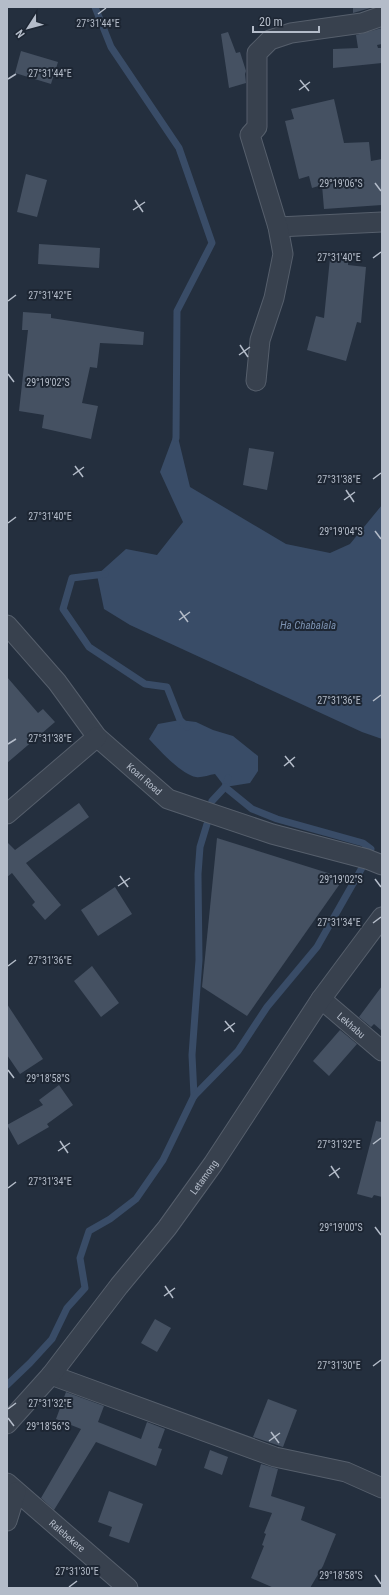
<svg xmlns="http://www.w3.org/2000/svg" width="389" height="1595" font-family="'Roboto Condensed',sans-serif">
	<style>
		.water { fill: #394c67 }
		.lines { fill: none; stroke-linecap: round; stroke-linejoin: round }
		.stream { stroke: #394c67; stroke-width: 7 }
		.building { fill: #455162 }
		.street-casing { stroke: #565f6c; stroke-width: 21 }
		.street { stroke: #38414e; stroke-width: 19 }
		.ticks { fill: none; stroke: #b4bcc9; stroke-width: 1.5 }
		.labels { text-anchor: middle; stroke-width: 4; stroke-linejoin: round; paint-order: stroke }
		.street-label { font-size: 10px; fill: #b4bcc9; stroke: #1d2633 }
		.water-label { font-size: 11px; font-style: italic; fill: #7c92b1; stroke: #1d2633 }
		.ticks-label { font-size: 10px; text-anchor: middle; fill: #b4bcc9; stroke: #1d2633; stroke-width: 4; stroke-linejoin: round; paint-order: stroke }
	</style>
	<rect width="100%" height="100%" fill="#242f3e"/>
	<g class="water">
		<path d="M 176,429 L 190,487 L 286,544 L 330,553 L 350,544 L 382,505 L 382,739 L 362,732 L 130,625 L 104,609 L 97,575 L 126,549 L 157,555 L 183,522 L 160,472 Z"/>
		<path d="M 180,720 L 196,722 L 213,730 L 233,736 L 258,756 L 258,771 L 250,783 L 225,787 L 215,774 C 209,775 201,778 196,777 C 182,775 158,749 149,739 L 158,724 Z"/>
	</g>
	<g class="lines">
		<g class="stream">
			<path d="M 95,7 L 111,47 L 179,148 L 212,243 L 177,311 L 176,438"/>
			<path d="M 105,574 L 72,578 L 63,609 L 89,647 L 145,684 L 167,687 L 180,720 L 187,727"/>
			<path d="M 212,801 L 225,787 L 228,778"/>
			<path d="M 194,1096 L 192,1055 L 199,960 L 198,874 L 200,847 L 207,824"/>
			<path d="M 7,1385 L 30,1363 L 52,1339 L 67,1308 L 85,1288 L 80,1258 L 89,1231 L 110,1219 L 136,1199 L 163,1160 L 194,1096 L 238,1051 L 267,1007 L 317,947 L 367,859 L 371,849 L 363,843 L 277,819 L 252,809 L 225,787"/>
		</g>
	</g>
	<g class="building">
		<path d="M 353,7 L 374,7 L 353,13 Z"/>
		<path d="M 382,28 L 382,44 L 377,45 L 378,48 L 382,48 L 382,63 L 333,68 L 333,49 L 358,48 L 356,35 Z"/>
		<path d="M 228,32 L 236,53 L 240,52 L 246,71 L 245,74 L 246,83 L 229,88 L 221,34 Z"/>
		<path d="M 21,51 L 58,62 L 51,84 L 15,73 Z"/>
		<path d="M 334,99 L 344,143 L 369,142 L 371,161 L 382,159 L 382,205 L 324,209 L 322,185 L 312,188 L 309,176 L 299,179 L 285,121 L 294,119 L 291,109 Z"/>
		<path d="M 26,174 L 47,180 L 37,217 L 17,212 Z"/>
		<path d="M 39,244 L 100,248 L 99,268 L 38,264 Z"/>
		<path d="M 330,258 L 348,260 L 348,265 L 366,267 L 361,323 L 357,322 L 346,361 L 307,350 L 316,316 L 324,318 Z"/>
		<path d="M 23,312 L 51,314 L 51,318 L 144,332 L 143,345 L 100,343 L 97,368 L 90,367 L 82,403 L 98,406 L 91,439 L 42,428 L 44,415 L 19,411 L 28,330 L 22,330 Z"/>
		<path d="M 249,448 L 274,452 L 267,490 L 243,485 Z"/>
		<path d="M 7,677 L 38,713 L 43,709 L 55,722 L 7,763 Z"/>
		<path d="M 79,803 L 89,817 L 26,863 L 61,905 L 45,920 L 32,905 L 35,902 L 12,873 L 7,877 L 7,842 L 15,850 Z"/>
		<path d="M 217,838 L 344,878 L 247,1016 L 202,987 Z"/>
		<path d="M 115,887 L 132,914 L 98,936 L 81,910 Z"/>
		<path d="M 92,966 L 119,1003 L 101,1017 L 74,981 Z"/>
		<path d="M 382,986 L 382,1031 L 374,1024 L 371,1027 L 359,1017 Z"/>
		<path d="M 7,1004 L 43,1059 L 20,1074 L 7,1055 Z"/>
		<path d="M 340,1030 L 357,1044 L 329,1076 L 313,1061 Z"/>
		<path d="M 59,1085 L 73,1105 L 47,1124 L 49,1127 L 18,1145 L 7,1125 L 43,1105 L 39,1100 Z"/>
		<path d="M 376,1121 L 382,1122 L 382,1197 L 374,1195 L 372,1198 L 357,1194 Z"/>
		<path d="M 155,1319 L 171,1328 L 157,1352 L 141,1343 Z"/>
		<path d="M 66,1392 L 104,1406 L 98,1422 L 141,1439 L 147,1422 L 165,1429 L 158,1448 L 162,1449 L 156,1466 L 96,1442 L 54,1510 L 41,1498 L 81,1429 L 56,1419 Z"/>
		<path d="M 268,1399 L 297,1410 L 283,1447 L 253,1437 Z"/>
		<path d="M 210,1450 L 228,1457 L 222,1475 L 204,1468 Z"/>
		<path d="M 261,1464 L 278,1469 L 271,1496 L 305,1507 L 301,1520 L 336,1534 L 323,1566 L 310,1588 L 274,1588 L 251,1578 L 264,1546 L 262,1545 L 266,1534 L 264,1533 L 272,1513 L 249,1507 Z"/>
		<path d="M 109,1491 L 143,1504 L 129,1543 L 109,1536 L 112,1527 L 98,1522 Z"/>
	</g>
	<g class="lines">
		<defs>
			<g id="street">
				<path d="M 278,227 L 382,222"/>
				<path d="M 256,381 L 260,340 L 274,298 L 283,254 L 278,227 L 250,135 L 257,127 L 257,53 L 270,40 L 291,33 L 362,23 L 382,16"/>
				<path id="s1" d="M 7,625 L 57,682 L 97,737 L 168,799 L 272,834 L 367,859 L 382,865"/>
				<path d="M 7,814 L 97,737"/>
				<path id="s2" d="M 321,999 L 382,1051"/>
				<path d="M 51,1375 L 275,1457 L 346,1472 L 382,1488"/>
				<path id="s3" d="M 7,1424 L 51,1375 L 119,1286 L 167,1228 L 213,1164 L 321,999 L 382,917"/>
				<path id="s4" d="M 7,1483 L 128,1588"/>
				<path d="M 7,1521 L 16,1492"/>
			</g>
		</defs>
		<use href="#street" class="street-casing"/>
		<use href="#street" class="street"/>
	</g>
	<path class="ticks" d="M 98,14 L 106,8M 8,79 L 16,74M 300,80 L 309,91M 299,90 L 310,82M 375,183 L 381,191M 135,200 L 143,212M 133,210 L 145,202M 373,258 L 381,252M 8,301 L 16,295M 240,345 L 248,357M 239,355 L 250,347M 8,374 L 14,382M 75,466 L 83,477M 73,475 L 84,467M 373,479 L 381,473M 346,490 L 354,502M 344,500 L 355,492M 8,523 L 16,517M 375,531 L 381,539M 180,611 L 188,622M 179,620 L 190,612M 373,701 L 381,695M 8,744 L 16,739M 285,756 L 294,767M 284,766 L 295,757M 120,876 L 128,887M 375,879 L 381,887M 118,886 L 130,878M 373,923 L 381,917M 8,966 L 16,960M 225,1021 L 234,1032M 224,1031 L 235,1023M 8,1070 L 14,1078M 60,1141 L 68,1153M 373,1144 L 381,1138M 58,1151 L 70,1143M 331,1166 L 339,1178M 329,1176 L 340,1168M 8,1188 L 16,1182M 375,1227 L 381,1235M 165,1286 L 173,1298M 164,1296 L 175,1288M 373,1366 L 381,1360M 8,1409 L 16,1403M 8,1418 L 14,1426M 271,1432 L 279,1443M 269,1441 L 280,1433M 375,1575 L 381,1584M 69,1587 L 77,1581"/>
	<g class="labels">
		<g class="street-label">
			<text dy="4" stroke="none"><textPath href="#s1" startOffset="207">Koari Road</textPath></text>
			<text dy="4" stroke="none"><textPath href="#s2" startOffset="40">Lekhabu</textPath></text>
			<text dy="4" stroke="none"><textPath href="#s3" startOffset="316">Letamong</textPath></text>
			<text dy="4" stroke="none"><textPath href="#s4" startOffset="80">Ralebekere</textPath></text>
		</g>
		<g class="water-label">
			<text x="308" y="629">Ha Chabalala</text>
		</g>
	</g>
	<g class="ticks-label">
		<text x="98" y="27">27°31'44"E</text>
		<text x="50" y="77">27°31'44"E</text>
		<text x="341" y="187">29°19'06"S</text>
		<text x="339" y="261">27°31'40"E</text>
		<text x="50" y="299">27°31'42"E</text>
		<text x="48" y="386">29°19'02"S</text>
		<text x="339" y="483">27°31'38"E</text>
		<text x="50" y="520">27°31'40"E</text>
		<text x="341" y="535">29°19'04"S</text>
		<text x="339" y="704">27°31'36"E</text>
		<text x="50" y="742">27°31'38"E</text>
		<text x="341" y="883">29°19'02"S</text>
		<text x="339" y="926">27°31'34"E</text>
		<text x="50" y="964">27°31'36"E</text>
		<text x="48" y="1082">29°18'58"S</text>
		<text x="339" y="1148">27°31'32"E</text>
		<text x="50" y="1185">27°31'34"E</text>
		<text x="341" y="1231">29°19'00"S</text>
		<text x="339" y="1369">27°31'30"E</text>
		<text x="50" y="1407">27°31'32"E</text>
		<text x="48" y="1430">29°18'56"S</text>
		<text x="77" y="1575">27°31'30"E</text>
		<text x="341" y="1579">29°18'58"S</text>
	</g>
	<rect width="389" height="1595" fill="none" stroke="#b4bcc9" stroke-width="16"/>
	<g transform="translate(28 28) rotate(234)" stroke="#1d2633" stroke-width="3" paint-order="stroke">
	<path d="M0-3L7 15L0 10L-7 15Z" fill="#b4bcc9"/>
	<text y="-6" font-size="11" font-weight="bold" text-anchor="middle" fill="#b4bcc9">N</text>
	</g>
	<path d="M253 26v6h66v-6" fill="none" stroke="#b4bcc9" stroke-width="2"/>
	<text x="259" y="26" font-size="12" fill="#b4bcc9" stroke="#1d2633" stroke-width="3" paint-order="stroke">20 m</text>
</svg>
